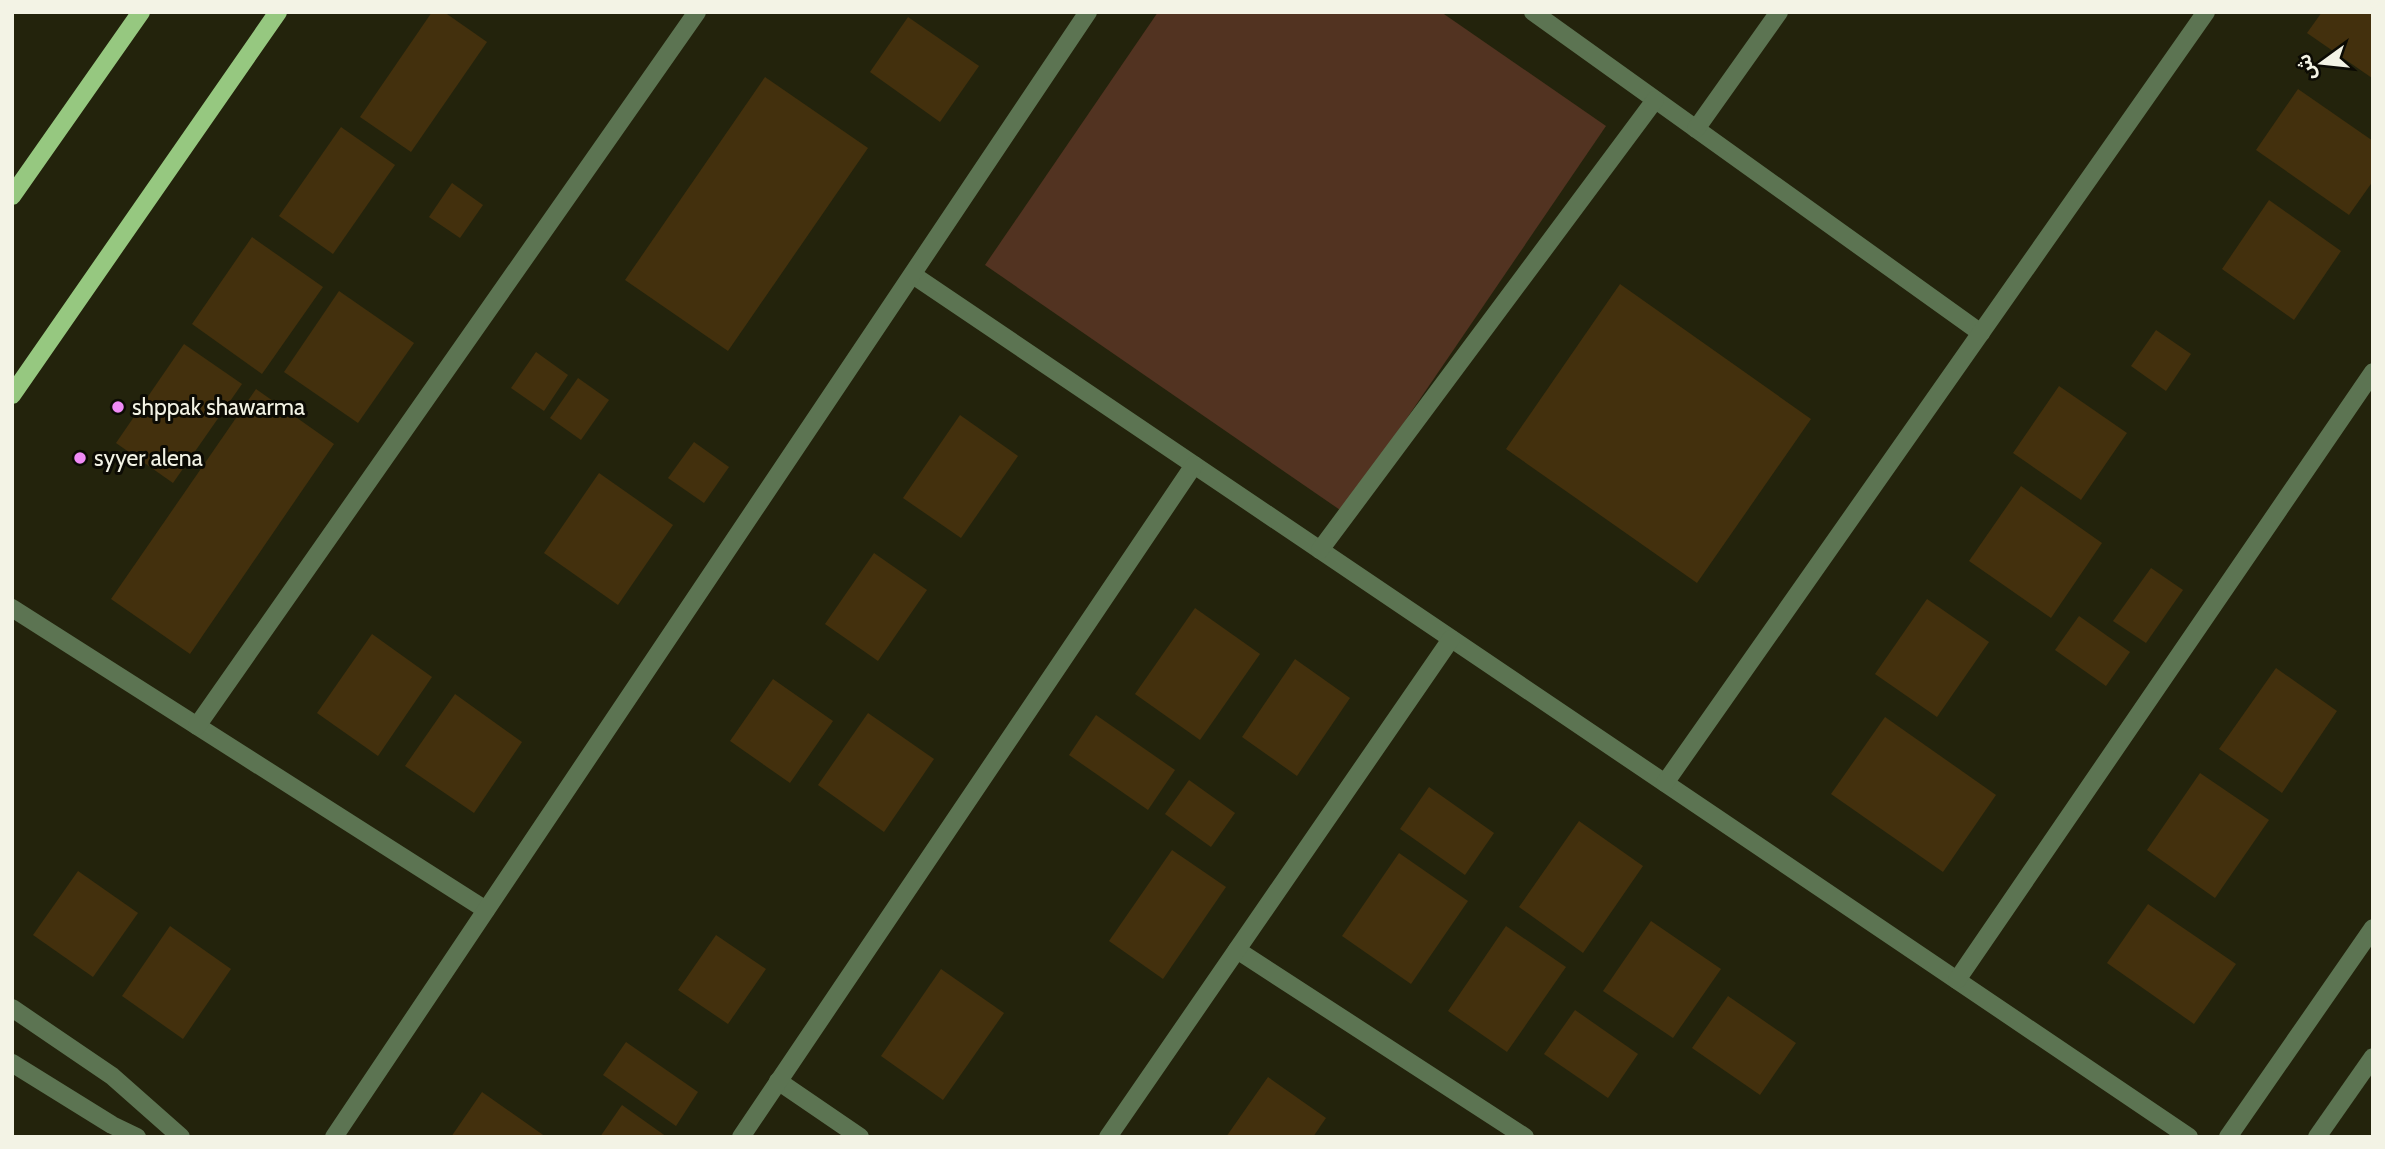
<svg xmlns="http://www.w3.org/2000/svg" width="2385" height="1149" font-family="Cabin,'Noto Sans Arabic',sans-serif">
	<style>
		.green { fill: #523321 }
		.building { fill: #43300d }
		.lines { fill: none; stroke-linecap: round; stroke-linejoin: round }
		.minor { stroke: #5c7452; stroke-width: 18 }
		.major { stroke: #96c880; stroke-width: 18 }
		.poi-dot { fill: #f08bf6; stroke: #0c0b04; stroke-width: 2.5 }
		.labels { text-anchor: middle; stroke-width: 6; stroke-linejoin: round; paint-order: stroke }
		.poi-label { font-size: 23px; fill: #f3f3e5; stroke: #0c0b04; text-anchor: start }
	</style>
	<rect width="100%" height="100%" fill="#23230c"/>
	<path class="green" d="M 1158,12 L 1441,12 L 1606,126 L 1343,512 L 985,265 Z"/>
	<g class="building">
		<path d="M 432,12 L 444,12 L 487,42 L 411,152 L 360,117 Z"/>
		<path d="M 2322,12 L 2373,12 L 2372,78 L 2307,33 Z"/>
		<path d="M 908,17 L 979,66 L 940,122 L 870,72 Z"/>
		<path d="M 765,77 L 868,148 L 728,351 L 625,280 Z"/>
		<path d="M 2298,89 L 2373,141 L 2373,181 L 2349,215 L 2256,150 Z"/>
		<path d="M 341,127 L 395,165 L 333,254 L 279,216 Z"/>
		<path d="M 452,183 L 483,205 L 460,238 L 429,217 Z"/>
		<path d="M 2269,200 L 2341,251 L 2294,320 L 2222,269 Z"/>
		<path d="M 252,237 L 323,287 L 262,374 L 192,324 Z"/>
		<path d="M 1620,284 L 1811,419 L 1697,583 L 1506,449 Z"/>
		<path d="M 339,291 L 414,343 L 358,423 L 284,372 Z"/>
		<path d="M 2156,330 L 2191,354 L 2166,391 L 2131,366 Z"/>
		<path d="M 184,344 L 242,384 L 173,483 L 116,443 Z"/>
		<path d="M 536,352 L 568,375 L 544,411 L 511,388 Z"/>
		<path d="M 578,378 L 609,400 L 581,440 L 550,418 Z"/>
		<path d="M 2059,386 L 2127,433 L 2081,500 L 2013,453 Z"/>
		<path d="M 256,389 L 334,444 L 190,654 L 111,599 Z"/>
		<path d="M 960,415 L 1018,456 L 961,538 L 903,498 Z"/>
		<path d="M 694,442 L 729,467 L 704,503 L 668,478 Z"/>
		<path d="M 599,473 L 673,525 L 618,605 L 544,553 Z"/>
		<path d="M 2021,486 L 2102,543 L 2051,618 L 1969,561 Z"/>
		<path d="M 874,553 L 927,590 L 878,661 L 825,624 Z"/>
		<path d="M 2151,568 L 2183,590 L 2146,643 L 2113,621 Z"/>
		<path d="M 1927,599 L 1989,642 L 1937,717 L 1875,674 Z"/>
		<path d="M 1195,608 L 1260,654 L 1200,740 L 1135,694 Z"/>
		<path d="M 2079,616 L 2130,652 L 2106,686 L 2055,650 Z"/>
		<path d="M 372,634 L 432,677 L 378,756 L 317,713 Z"/>
		<path d="M 1295,659 L 1350,698 L 1297,776 L 1242,737 Z"/>
		<path d="M 2276,668 L 2337,711 L 2282,793 L 2219,749 Z"/>
		<path d="M 773,679 L 833,721 L 790,783 L 730,741 Z"/>
		<path d="M 455,694 L 522,742 L 474,813 L 405,766 Z"/>
		<path d="M 868,713 L 934,759 L 884,832 L 818,785 Z"/>
		<path d="M 1096,715 L 1175,770 L 1148,810 L 1069,755 Z"/>
		<path d="M 1885,717 L 1996,795 L 1943,872 L 1831,794 Z"/>
		<path d="M 2200,773 L 2269,820 L 2215,898 L 2147,850 Z"/>
		<path d="M 1189,780 L 1235,813 L 1211,847 L 1165,814 Z"/>
		<path d="M 1429,787 L 1494,833 L 1465,875 L 1400,829 Z"/>
		<path d="M 1579,821 L 1643,866 L 1583,953 L 1519,907 Z"/>
		<path d="M 1172,850 L 1226,887 L 1163,979 L 1109,941 Z"/>
		<path d="M 1399,853 L 1468,901 L 1411,984 L 1342,936 Z"/>
		<path d="M 78,871 L 138,913 L 93,977 L 33,935 Z"/>
		<path d="M 2148,904 L 2236,964 L 2194,1024 L 2107,963 Z"/>
		<path d="M 1651,921 L 1721,969 L 1673,1038 L 1603,991 Z"/>
		<path d="M 170,926 L 231,969 L 183,1039 L 122,996 Z"/>
		<path d="M 1506,926 L 1566,967 L 1507,1052 L 1448,1011 Z"/>
		<path d="M 716,935 L 766,969 L 728,1024 L 678,990 Z"/>
		<path d="M 941,969 L 1004,1013 L 943,1100 L 881,1056 Z"/>
		<path d="M 1728,996 L 1796,1043 L 1760,1095 L 1692,1048 Z"/>
		<path d="M 1575,1010 L 1638,1054 L 1608,1098 L 1544,1054 Z"/>
		<path d="M 626,1042 L 698,1092 L 676,1126 L 603,1075 Z"/>
		<path d="M 1268,1077 L 1326,1118 L 1313,1137 L 1226,1137 Z"/>
		<path d="M 482,1092 L 546,1137 L 451,1137 Z"/>
		<path d="M 622,1105 L 667,1137 L 600,1137 Z"/>
	</g>
	<g class="lines">
		<g class="minor">
			<path d="M 1533,12 L 1981,333"/>
			<path d="M 1696,129 L 1779,12"/>
			<path d="M 913,275 L 2189,1137"/>
			<path d="M 1320,550 L 1655,100"/>
			<path d="M 12,608 L 486,910"/>
			<path d="M 197,726 L 697,12"/>
			<path d="M 1665,783 L 2206,12"/>
			<path d="M 1237,950 L 1525,1137"/>
			<path d="M 1957,980 L 2373,372"/>
			<path d="M 12,1008 L 112,1076 L 181,1137"/>
			<path d="M 12,1063 L 112,1125 L 137,1137"/>
			<path d="M 778,1081 L 860,1137"/>
			<path d="M 334,1137 L 1088,12"/>
			<path d="M 741,1137 L 1194,465"/>
			<path d="M 1108,1137 L 1451,639"/>
			<path d="M 2228,1137 L 2373,928"/>
			<path d="M 2317,1137 L 2373,1057"/>
		</g>
		<g class="major">
			<path d="M 12,196 L 141,12"/>
			<path d="M 12,395 L 278,12"/>
		</g>
	</g>
	<g class="poi-dot">
		<circle cx="118" cy="407" r="7"/>
		<circle cx="80" cy="458" r="7"/>
	</g>
	<g class="labels">
		<g class="poi-label">
			<text x="132" y="415">shppak shawarma</text>
			<text x="94" y="466">syyer alena</text>
		</g>
	</g>
	<rect width="2385" height="1149" fill="none" stroke="#f3f3e5" stroke-width="28"/>
	<g transform="translate(2322 63) rotate(255)" stroke="#0c0b04" stroke-width="5" paint-order="stroke">
	<path d="M0-5L12 26L0 18L-12 26Z" fill="#f3f3e5"/>
	<text y="-10" font-size="19" font-weight="bold" text-anchor="middle" fill="#f3f3e5">ش</text>
	</g>
</svg>
